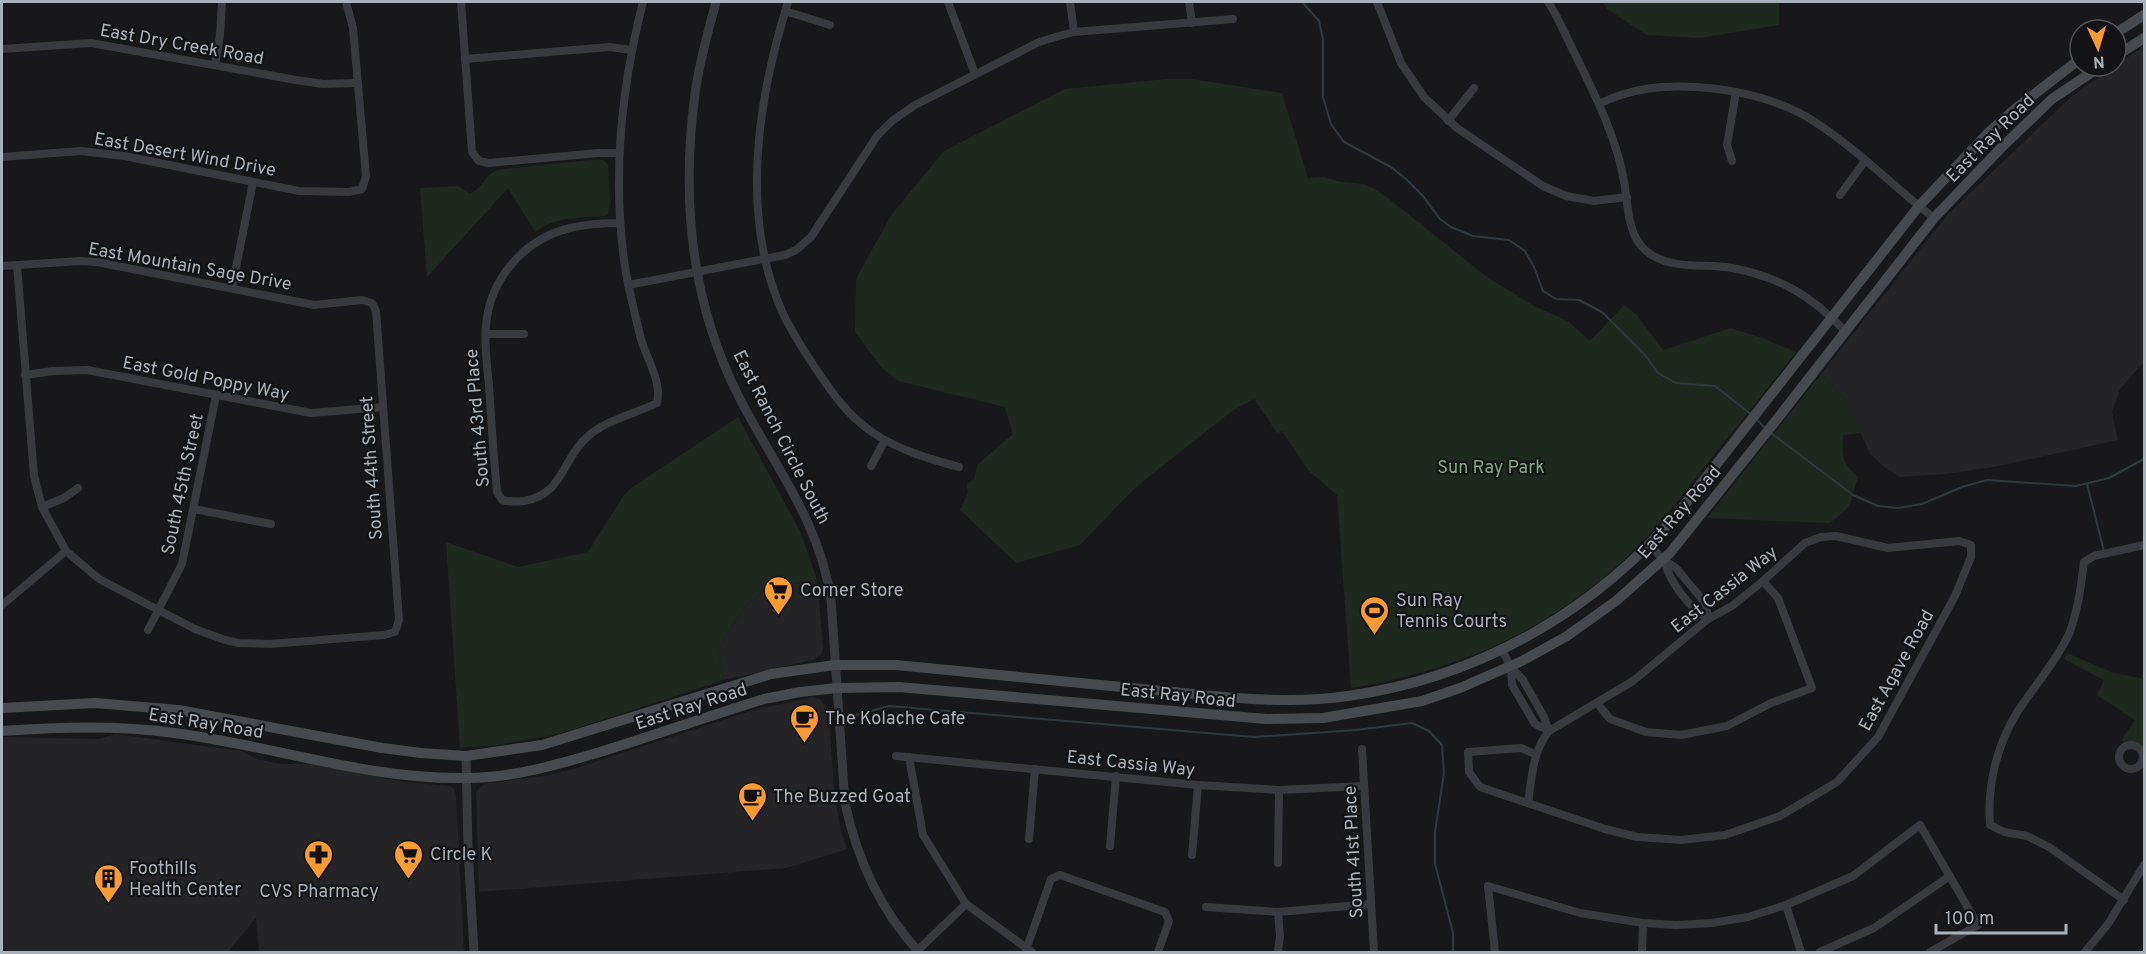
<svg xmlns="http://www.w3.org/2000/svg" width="2146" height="954" font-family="Overpass,sans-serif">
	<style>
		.built { fill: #242427 }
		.green { fill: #1f281f }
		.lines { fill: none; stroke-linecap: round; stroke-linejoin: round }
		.stream { stroke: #2d393f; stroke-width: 2 }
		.minor { stroke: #383a3f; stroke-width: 8 }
		.tertiary { stroke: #383a3f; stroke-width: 9 }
		.secondary { stroke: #464a4f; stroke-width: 10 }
		.labels { text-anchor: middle; stroke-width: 4.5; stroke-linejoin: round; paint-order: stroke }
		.street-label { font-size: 18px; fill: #a9b1ba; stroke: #131315 }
		.park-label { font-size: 18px; fill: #83a680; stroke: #131315 }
		.poi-label { font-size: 18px; fill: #a9b1ba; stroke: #131315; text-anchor: start }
	</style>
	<rect width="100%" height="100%" fill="#18181a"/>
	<g class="built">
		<path d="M 2144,48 L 2144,362 L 2120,389 L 2112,412 L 2118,440 L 1994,467 L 1946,474 L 1900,477 L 1883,466 L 1870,454 L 1845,399 L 1821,374 L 1949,213 L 2071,97 L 2135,52 Z"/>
		<path d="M 817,579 L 823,647 L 821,655 L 812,660 L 724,680 L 718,650 L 724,639 L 745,607 L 764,591 Z"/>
		<path d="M 813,697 L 820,699 L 828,709 L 835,798 L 841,831 L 847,849 L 787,868 L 479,892 L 476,793 L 479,788 L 485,784 L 549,775 L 570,770 L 757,709 Z"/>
		<path d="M 115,734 L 241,751 L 257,759 L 281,764 L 312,764 L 404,782 L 450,786 L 454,789 L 456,796 L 464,952 L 259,952 L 256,918 L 228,952 L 2,952 L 2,737 L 100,739 Z"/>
	</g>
	<g class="green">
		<path d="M 1603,2 L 1779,2 L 1779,25 L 1700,38 L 1647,35 L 1607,9 Z"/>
		<path d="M 1166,79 L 1192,79 L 1282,93 L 1308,178 L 1323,177 L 1342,182 L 1363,184 L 1373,188 L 1388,198 L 1487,277 L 1534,306 L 1568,321 L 1590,341 L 1624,305 L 1637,315 L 1663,350 L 1731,328 L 1762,338 L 1796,352 C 1766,390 1736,428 1705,466 C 1683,494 1661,524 1635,549 C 1554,629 1461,669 1351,688 L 1337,495 L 1309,471 L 1282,431 L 1277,433 L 1254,399 L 1232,411 L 1151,475 L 1134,489 L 1080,545 L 1016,563 L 960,510 L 968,493 L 967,484 L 974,479 L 978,464 L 1013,434 L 1005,407 L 898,381 L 882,368 L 855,332 L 856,280 L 859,273 L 892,214 L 944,151 L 1065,89 Z"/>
		<path d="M 589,160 L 604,160 L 608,165 L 610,200 L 608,214 L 605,216 C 580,218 556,216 535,232 L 508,188 L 427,277 L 420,188 L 458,186 L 470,194 C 485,186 483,176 497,170 Z"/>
		<path d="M 1821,374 L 1845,399 L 1862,433 L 1843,435 C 1842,456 1841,462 1858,477 L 1849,507 L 1830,523 L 1707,518 Z"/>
		<path d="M 738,417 L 800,531 L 817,579 L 764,591 L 745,607 L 724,639 L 718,650 L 724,680 L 559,734 L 497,745 L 460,748 L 446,542 L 518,567 L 588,552 L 624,495 L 631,488 Z"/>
		<path d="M 2067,653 L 2111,672 L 2144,679 L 2144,751 C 2138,743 2134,742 2124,744 L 2122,739 L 2135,720 L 2097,695 L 2104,680 L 2064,659 Z"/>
	</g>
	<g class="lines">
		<g class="stream">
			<path d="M 1302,2 L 1319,21 L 1323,39 L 1323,97 L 1331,124 L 1344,142 L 1391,167 L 1406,179 L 1423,196 L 1440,219 L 1451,227 L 1473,236 L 1509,240 L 1525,251 L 1534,267 L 1543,291 L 1556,299 L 1579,300 L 1602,312 L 1645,355 L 1658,373 L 1676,383 L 1715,386 L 1752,415"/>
			<path d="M 1756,419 L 1764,427"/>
			<path d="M 1771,433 L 1853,495 L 1878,506 L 1898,508 L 1922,504 L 1962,487 L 1987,480 L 2076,486 L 2109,478 L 2144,459"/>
			<path d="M 2087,484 L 2104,551"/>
			<path d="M 856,715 L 889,706 L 1254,737 L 1356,730 L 1412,723 L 1429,731 L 1442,745 L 1444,773 L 1435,832 L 1435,864 L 1453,933 L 1453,952"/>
		</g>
		<g class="minor">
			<path d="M 461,2 L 472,152 L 479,161 L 489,163 L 599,153 L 619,153"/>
			<path d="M 788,2 C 758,98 740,213 781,309 C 789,328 801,346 812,363 C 830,390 847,416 875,434 C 901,451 930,459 959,467"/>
			<path d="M 948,2 L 975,74"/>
			<path d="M 1070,2 L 1074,32"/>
			<path d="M 1189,2 L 1192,23"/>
			<path d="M 1377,2 L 1401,63 L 1424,97 L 1457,128 L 1543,186 L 1566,196 L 1594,201 L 1627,197"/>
			<path d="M 1548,2 C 1559,18 1566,37 1575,54 C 1595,95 1616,136 1624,181 C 1628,203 1627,234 1645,250 C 1668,271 1704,263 1732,268 C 1780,277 1812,296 1845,331"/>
			<path d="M 785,11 L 830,25"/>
			<path d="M 2,49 L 91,43 L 296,80 L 323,84 L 357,83"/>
			<path d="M 465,59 L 609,47 L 632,50"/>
			<path d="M 215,65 L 220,35 L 222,2"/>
			<path d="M 1599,104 C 1631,88 1662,85 1697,87 C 1738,90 1781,100 1815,122 C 1858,150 1894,187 1934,218"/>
			<path d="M 1448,121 L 1474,88"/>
			<path d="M 2,157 L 81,151 L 124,156 L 299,191 L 349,192 L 362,189 L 366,176 L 353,28 L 346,2"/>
			<path d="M 1732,161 L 1727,145 L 1736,92"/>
			<path d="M 1840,195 L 1865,161"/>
			<path d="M 620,223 C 604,223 586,224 570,228 C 524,239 490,279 486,325 C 484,345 487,366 489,385 C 491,417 493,449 496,481 L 497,492 L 502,500 C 510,502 516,502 524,501 C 563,495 562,459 587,437 C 606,420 634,414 657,403 C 662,381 647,360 641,339 C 635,315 629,291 625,267 C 612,178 621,88 643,2"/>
			<path d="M 17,265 L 34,476 L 42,507 L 66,551"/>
			<path d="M 2,266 L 80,261 L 97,262 L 314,305 L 362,300 L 372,303 L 376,311 L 399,620 L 395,632 L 384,635 L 270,644 L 239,643 L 225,640 L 195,629 L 99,579 L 66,551 L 2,605"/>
			<path d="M 628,285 L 785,255 L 796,250 L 811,237 L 877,136 L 892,121 L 915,105 L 1039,42 L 1059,36 L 1074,32 L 1233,19"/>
			<path d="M 232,288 L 253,182"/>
			<path d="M 486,334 L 524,334"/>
			<path d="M 25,375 L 53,371 L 87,370 L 311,413 L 383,407"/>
			<path d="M 871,466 L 885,440"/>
			<path d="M 42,507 L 64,498 L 78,488"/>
			<path d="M 194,509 L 271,524"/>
			<path d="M 1649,545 L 1664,560 L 1676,568 L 1706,604 L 1708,619"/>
			<path d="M 1664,560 C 1670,583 1688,606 1708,619"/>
			<path d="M 148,630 L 182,564 L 216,395"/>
			<path d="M 1502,650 L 1511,667 L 1523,680 L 1544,717 L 1549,731"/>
			<path d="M 1511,667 L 1512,685 L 1535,724 L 1549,731"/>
			<path d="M 1597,703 L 1610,719 L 1646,732 L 1681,735 L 1727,726 L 1771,703 L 1812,688 L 1778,598 L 1763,581"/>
			<circle cx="2131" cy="757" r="12"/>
			<path d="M 1362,749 L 1374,952"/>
			<path d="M 896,756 L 1198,785 L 1279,790 L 1364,786"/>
			<path d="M 909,757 L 923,835 L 966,904 L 1032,952"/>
			<path d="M 1528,803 C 1532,778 1532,752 1549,731 L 1633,681 L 1708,619 L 1732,606 L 1763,581 L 1805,543 L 1821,537 L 1836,536 L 1888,548 L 1959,541 L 1971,545 L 1971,557 L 1955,596 L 1878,737 L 1837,782 L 1780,816 L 1725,835 L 1681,840 L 1637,837 L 1605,829 L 1480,787 L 1469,772 L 1468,752 L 1521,748 L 1535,754"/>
			<path d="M 1029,839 L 1035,769"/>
			<path d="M 1110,846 L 1116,776"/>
			<path d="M 1192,855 L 1198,785"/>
			<path d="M 1278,863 L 1279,790"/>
			<path d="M 2124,900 L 2049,847 L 2027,836 L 2004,832 L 1990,825 C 1987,785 1997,744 2018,711 C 2035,685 2056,662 2069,634 C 2078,611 2081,586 2084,562 L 2094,556 L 2144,545"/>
			<path d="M 1786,905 L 1801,952"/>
			<path d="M 1206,907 L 1278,912 L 1371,904"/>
			<path d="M 1026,950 L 1051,879 L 1060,875 L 1165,912 L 1169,921 L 1158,952"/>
			<path d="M 917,951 L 966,904"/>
			<path d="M 1278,952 L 1280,936 L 1278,912"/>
			<path d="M 1495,952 L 1488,886 L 1580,913 L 1643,923 L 1676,925 L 1712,923 L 1748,917 L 1786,905 L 1853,876 L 1920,825 L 1978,925 L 1930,952"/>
			<path d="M 1642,952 L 1643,923"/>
			<path d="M 1820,952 L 1874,928 L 1950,876"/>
			<path d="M 2085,952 L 2108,924 L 2144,865"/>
		</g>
		<g class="tertiary">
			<path d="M 716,2 C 708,32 699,63 695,94 C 681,199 691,304 740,399 C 775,467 820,522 831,600 L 845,803 C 857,859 880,910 919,952"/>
			<path d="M 466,756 L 468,849 L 474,952"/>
		</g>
		<g class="secondary">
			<path d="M 2116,33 L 2144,15"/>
			<path d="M 2116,56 L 2144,38"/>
			<path d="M 2,708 L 95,703 L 179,710 L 382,748 L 421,753 L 466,756 L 542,745 L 771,674 L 835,665 L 896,665 C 985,674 1074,683 1163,691 C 1224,697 1286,705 1348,696 C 1482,677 1601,608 1686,503 L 1919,206 L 1988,133 L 2015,109 L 2080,59"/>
			<path d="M 2,731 C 59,727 117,725 174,733 C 271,745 367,780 466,778 C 512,778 556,765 600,752 C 655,735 709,716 764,699 L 800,692 L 837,688 L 899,687 L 1266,719 L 1323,718 L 1422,701 L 1460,688 L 1522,661 L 1567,636 L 1616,601 L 1670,553 L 1778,418 L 1934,218 L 2001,148 L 2052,99 L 2101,66"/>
		</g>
	</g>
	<defs>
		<symbol id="supermarket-pin" viewBox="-11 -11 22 30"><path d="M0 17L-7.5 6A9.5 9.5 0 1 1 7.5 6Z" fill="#f89b32" stroke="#131315"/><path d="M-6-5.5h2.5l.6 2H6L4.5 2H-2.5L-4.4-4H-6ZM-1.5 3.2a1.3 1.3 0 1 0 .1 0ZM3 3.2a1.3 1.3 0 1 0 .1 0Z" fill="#111"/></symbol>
		<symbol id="stadium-pin" viewBox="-11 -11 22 30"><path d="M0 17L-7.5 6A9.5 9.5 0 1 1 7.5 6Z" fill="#f89b32" stroke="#131315"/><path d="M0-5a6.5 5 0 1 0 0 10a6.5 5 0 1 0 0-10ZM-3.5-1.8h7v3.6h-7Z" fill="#111"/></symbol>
		<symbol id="cafe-pin" viewBox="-11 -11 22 30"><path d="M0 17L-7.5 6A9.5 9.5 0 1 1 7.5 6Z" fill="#f89b32" stroke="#131315"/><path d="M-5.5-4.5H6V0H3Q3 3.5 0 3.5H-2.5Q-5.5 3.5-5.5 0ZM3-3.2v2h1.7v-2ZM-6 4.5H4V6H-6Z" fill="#111"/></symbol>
		<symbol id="pharmacy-pin" viewBox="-11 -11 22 30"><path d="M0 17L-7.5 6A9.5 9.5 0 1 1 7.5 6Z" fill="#f89b32" stroke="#131315"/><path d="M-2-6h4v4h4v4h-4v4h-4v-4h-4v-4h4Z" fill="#111"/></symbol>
		<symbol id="building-pin" viewBox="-11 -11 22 30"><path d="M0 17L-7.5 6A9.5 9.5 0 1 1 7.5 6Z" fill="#f89b32" stroke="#131315"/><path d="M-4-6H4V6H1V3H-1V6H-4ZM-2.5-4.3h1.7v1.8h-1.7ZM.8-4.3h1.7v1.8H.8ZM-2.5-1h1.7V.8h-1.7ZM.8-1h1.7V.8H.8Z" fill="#111"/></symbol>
	</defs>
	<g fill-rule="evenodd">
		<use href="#supermarket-pin" x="762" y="574" width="33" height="45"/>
		<use href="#stadium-pin" x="1358" y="594" width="33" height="45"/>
		<use href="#cafe-pin" x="788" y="702" width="33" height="45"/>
		<use href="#cafe-pin" x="736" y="780" width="33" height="45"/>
		<use href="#pharmacy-pin" x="302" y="838" width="33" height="45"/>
		<use href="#supermarket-pin" x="392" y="838" width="33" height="45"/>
		<use href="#building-pin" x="92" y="862" width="33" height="45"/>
	</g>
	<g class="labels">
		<g class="street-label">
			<text transform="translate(182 44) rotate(10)" y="6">East Dry Creek Road</text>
			<text transform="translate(1990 138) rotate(-45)" y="6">East Ray Road</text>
			<text transform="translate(185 154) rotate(10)" y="6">East Desert Wind Drive</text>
			<text transform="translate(190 266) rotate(10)" y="6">East Mountain Sage Drive</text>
			<text transform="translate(206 378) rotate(11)" y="6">East Gold Poppy Way</text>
			<text transform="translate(477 418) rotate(-95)" y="6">South 43rd Place</text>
			<text transform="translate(782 437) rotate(63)" y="6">East Ranch Circle South</text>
			<text transform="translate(371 468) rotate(-94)" y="6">South 44th Street</text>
			<text transform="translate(182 484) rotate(-78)" y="6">South 45th Street</text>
			<text transform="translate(1679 512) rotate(-49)" y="6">East Ray Road</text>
			<text transform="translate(1724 589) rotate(-38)" y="6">East Cassia Way</text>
			<text transform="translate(1896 670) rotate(-61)" y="6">East Agave Road</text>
			<text transform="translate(1178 695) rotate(6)" y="6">East Ray Road</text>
			<text transform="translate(691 706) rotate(-18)" y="6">East Ray Road</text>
			<text transform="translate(206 723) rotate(9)" y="6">East Ray Road</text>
			<text transform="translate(1131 763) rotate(6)" y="6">East Cassia Way</text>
			<text transform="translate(1353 852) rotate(-93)" y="6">South 41st Place</text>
		</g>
		<g class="park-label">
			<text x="1491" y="473">Sun Ray Park</text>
		</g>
		<g class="poi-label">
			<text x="800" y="596">Corner Store</text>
			<text x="1396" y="606">Sun Ray<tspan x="1396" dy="21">Tennis Courts</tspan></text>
			<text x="825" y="724">The Kolache Cafe</text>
			<text x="773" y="802">The Buzzed Goat</text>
			<text x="430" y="860">Circle K</text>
			<text x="129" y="874">Foothills<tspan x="129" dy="21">Health Center</tspan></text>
			<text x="319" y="897" text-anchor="middle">CVS Pharmacy</text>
		</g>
	</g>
	<rect width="2146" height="954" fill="none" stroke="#a9b1ba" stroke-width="6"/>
	<g transform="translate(2098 48) rotate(176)"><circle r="28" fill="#131315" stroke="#4f5257" stroke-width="1.5"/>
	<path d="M0-4.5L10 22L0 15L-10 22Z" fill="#f89b32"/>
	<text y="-9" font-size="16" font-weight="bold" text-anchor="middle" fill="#a9b1ba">N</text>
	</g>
	<path d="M1936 924v9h130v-9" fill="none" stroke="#a9b1ba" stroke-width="3"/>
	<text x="1945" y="924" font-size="18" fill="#a9b1ba" stroke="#131315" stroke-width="4.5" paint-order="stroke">100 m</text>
</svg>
